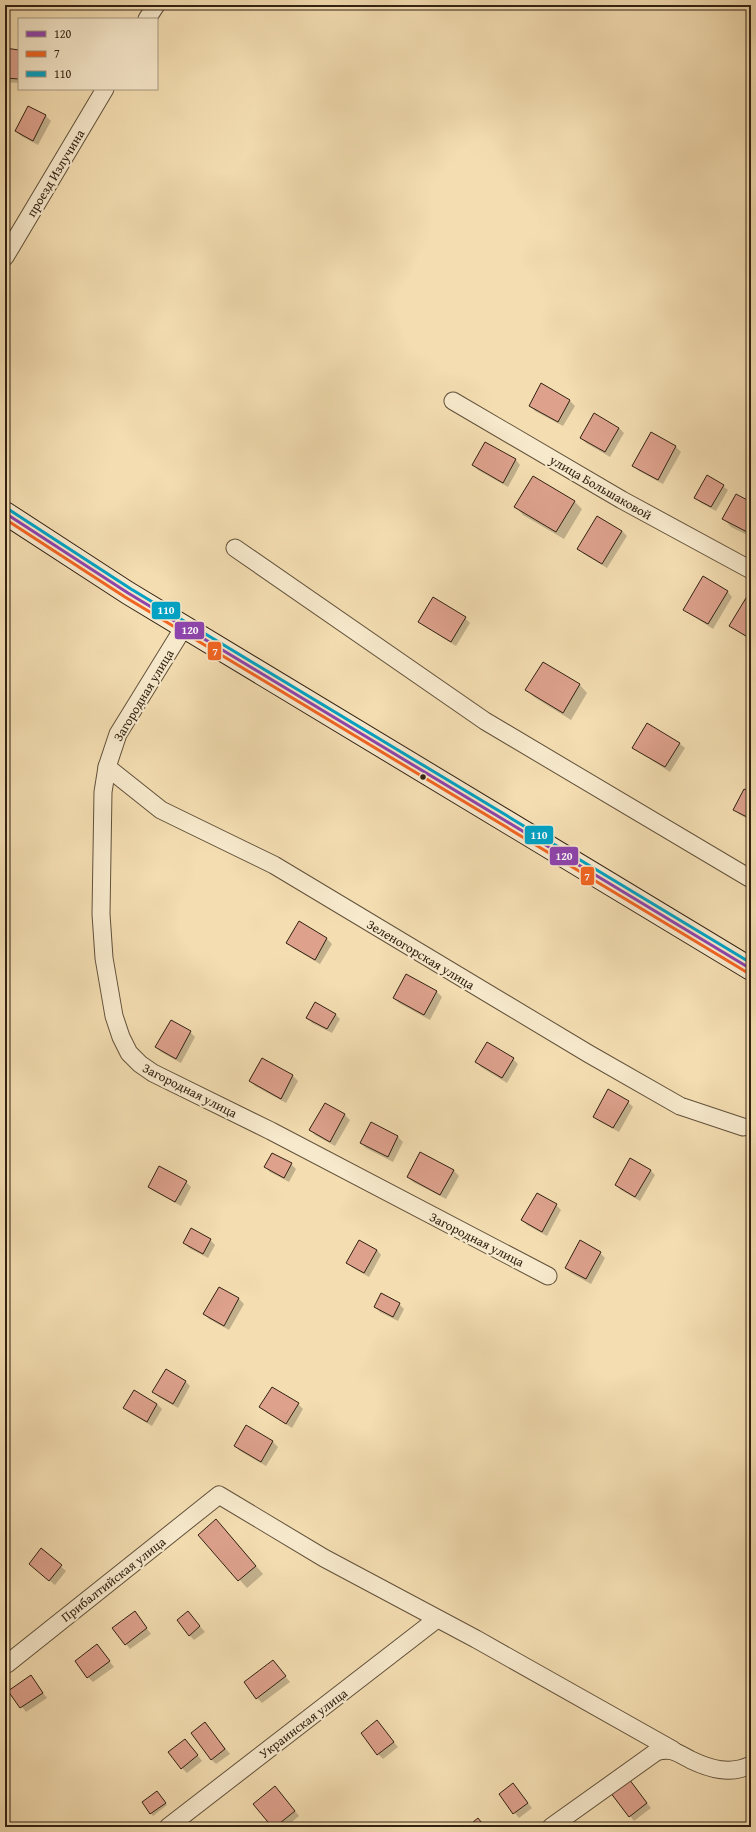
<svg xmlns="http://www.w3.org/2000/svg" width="756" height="1832" font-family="'Gentium Book Plus',serif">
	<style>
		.shadow { fill: #0003 }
		.building { fill: #dda18c; stroke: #322212 }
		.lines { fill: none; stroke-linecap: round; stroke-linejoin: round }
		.street-casing { stroke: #62513a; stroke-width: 19 }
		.secondary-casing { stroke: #322212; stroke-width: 24 }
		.street { stroke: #f7e9cc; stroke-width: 17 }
		.secondary { stroke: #f7e9cc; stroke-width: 22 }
		.bus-1-casing { stroke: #f7e9cc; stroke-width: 6 }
		.bus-2-casing { stroke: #f7e9cc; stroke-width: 6 }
		.bus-3-casing { stroke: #f7e9cc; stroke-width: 6 }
		.bus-1 { stroke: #8e44ad; stroke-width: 3 }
		.bus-2 { stroke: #f26522; stroke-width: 3 }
		.bus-3 { stroke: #02a2c5; stroke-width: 3 }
		.bus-dot { fill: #322212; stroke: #f7e9cc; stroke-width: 1.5 }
		.labels { text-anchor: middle; stroke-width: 4; stroke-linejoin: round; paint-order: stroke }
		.street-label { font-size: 13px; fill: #322212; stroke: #f7e9cc }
		.line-badge { stroke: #f7e9cc; stroke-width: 1.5 }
		.badge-label { font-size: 11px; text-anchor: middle; font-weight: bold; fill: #fff }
	</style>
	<rect width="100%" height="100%" fill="#f3ddb1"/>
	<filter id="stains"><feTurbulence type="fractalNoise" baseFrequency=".005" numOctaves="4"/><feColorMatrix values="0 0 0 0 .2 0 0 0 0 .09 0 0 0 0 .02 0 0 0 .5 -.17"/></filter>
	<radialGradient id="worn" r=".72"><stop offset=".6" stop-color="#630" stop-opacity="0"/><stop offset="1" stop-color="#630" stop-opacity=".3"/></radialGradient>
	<g class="shadow">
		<path d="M 5,49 L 19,51 L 19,83 L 5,82 Z"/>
		<path d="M 29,107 L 46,116 L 51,121 L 38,145 L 21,136 L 16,131 Z"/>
		<path d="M 541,385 L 570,401 L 575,406 L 563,426 L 535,411 L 530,406 Z"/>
		<path d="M 619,428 L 624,433 L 610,457 L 586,443 L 581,438 Z"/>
		<path d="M 652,434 L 676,447 L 681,452 L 663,484 L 639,471 L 634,466 Z"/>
		<path d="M 486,443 L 516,460 L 520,465 L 508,487 L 478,470 L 473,465 Z"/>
		<path d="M 723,486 L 728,490 L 716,511 L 701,503 L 696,498 Z"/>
		<path d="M 574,501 L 582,509 L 564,539 L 523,515 L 516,507 Z"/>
		<path d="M 751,503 L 751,537 L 731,527 L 724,519 Z"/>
		<path d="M 622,531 L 627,536 L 607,568 L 584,554 L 579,549 Z"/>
		<path d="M 704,578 L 728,592 L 732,597 L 713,629 L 690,614 L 685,609 Z"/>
		<path d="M 751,595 L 751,640 L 730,626 Z"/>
		<path d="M 465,618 L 470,623 L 456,646 L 424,626 L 419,621 Z"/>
		<path d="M 543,663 L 580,685 L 587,693 L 571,720 L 534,697 L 527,690 Z"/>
		<path d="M 680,744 L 685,748 L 670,772 L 639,752 L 634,748 Z"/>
		<path d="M 751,794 L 751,821 L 739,814 L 734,809 Z"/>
		<path d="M 299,923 L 327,939 L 332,944 L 320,964 L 293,948 L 288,943 Z"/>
		<path d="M 406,976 L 437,992 L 442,997 L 430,1020 L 399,1003 L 394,998 Z"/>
		<path d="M 335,1014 L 340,1019 L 332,1033 L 312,1023 L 308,1018 Z"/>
		<path d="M 190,1032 L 195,1037 L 181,1063 L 161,1052 L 156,1047 Z"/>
		<path d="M 262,1059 L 293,1076 L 298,1081 L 286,1103 L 255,1086 L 250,1081 Z"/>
		<path d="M 513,1059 L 518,1064 L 507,1083 L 481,1067 L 476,1062 Z"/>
		<path d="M 628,1102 L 633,1107 L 619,1132 L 599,1121 L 594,1116 Z"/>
		<path d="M 325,1104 L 345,1115 L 350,1120 L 335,1146 L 315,1135 L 311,1130 Z"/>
		<path d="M 371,1123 L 398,1137 L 403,1142 L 393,1162 L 366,1148 L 361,1143 Z"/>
		<path d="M 421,1153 L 454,1171 L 459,1176 L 446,1199 L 413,1182 L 408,1177 Z"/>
		<path d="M 291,1164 L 296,1169 L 289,1182 L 270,1172 L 265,1167 Z"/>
		<path d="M 650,1170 L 655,1175 L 640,1201 L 621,1190 L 616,1185 Z"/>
		<path d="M 186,1182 L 191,1187 L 181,1206 L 154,1191 L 149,1186 Z"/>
		<path d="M 537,1194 L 556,1205 L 561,1210 L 547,1236 L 527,1225 L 522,1220 Z"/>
		<path d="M 210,1240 L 215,1245 L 208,1258 L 189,1248 L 184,1243 Z"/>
		<path d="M 377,1250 L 381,1255 L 369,1277 L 353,1268 L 348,1263 Z"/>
		<path d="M 600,1253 L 605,1258 L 591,1284 L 571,1273 L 566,1268 Z"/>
		<path d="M 219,1288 L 239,1299 L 244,1304 L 229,1330 L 209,1319 L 204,1314 Z"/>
		<path d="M 399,1304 L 404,1309 L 398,1321 L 380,1312 L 375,1307 Z"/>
		<path d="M 186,1382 L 190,1386 L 178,1408 L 159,1397 L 154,1392 Z"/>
		<path d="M 157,1404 L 162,1409 L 152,1426 L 130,1413 L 125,1408 Z"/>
		<path d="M 298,1404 L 303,1409 L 292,1428 L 266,1412 L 261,1407 Z"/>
		<path d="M 246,1427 L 273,1442 L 278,1447 L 266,1466 L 240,1451 L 235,1446 Z"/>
		<path d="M 224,1528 L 263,1574 L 247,1588 L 200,1535 Z"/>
		<path d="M 42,1550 L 66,1571 L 55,1585 L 35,1569 Z"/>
		<path d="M 188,1612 L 205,1632 L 194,1640 L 189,1635 Z"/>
		<path d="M 135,1613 L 151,1634 L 130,1649 L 126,1644 Z"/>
		<path d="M 97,1646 L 114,1667 L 93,1682 L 88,1677 Z"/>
		<path d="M 273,1661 L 290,1682 L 262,1703 L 257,1698 Z"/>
		<path d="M 31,1677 L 47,1698 L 26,1712 L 10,1691 Z"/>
		<path d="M 377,1721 L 398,1747 L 383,1759 L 378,1754 Z"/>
		<path d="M 205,1723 L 230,1754 L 216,1764 L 211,1759 Z"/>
		<path d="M 190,1745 L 202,1761 L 187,1773 L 182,1768 Z"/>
		<path d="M 629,1780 L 651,1808 L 634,1821 L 630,1816 Z"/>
		<path d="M 513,1784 L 532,1808 L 519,1818 L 500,1794 Z"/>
		<path d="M 280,1792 L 299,1816 L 286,1827 L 273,1827 Z"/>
		<path d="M 159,1794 L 167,1805 L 153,1816 L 143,1803 Z"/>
	</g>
	<g class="building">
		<path d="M 5,48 L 19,50 L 19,79 L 5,78 Z"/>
		<path d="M 28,106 L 46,115 L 33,141 L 15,131 Z"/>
		<path d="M 541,383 L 570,400 L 558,422 L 529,406 Z"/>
		<path d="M 594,413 L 619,428 L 605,452 L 580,438 Z"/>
		<path d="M 651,432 L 676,446 L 658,480 L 632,466 Z"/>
		<path d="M 485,442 L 516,459 L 503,483 L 472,465 Z"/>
		<path d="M 707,475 L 724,485 L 711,507 L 694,498 Z"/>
		<path d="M 533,476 L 575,501 L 556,532 L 514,507 Z"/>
		<path d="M 736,494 L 751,502 L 751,534 L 722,519 Z"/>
		<path d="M 597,516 L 622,531 L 602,564 L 577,549 Z"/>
		<path d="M 703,576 L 728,591 L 708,624 L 683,610 Z"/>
		<path d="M 749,593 L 751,594 L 751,639 L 729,626 Z"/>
		<path d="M 433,597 L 466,617 L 451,642 L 418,622 Z"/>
		<path d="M 543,662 L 580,684 L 563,713 L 525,690 Z"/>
		<path d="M 647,723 L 680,743 L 665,767 L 632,748 Z"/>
		<path d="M 744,789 L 751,792 L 751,819 L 733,810 Z"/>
		<path d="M 299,921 L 327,938 L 315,960 L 286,943 Z"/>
		<path d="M 406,974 L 437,991 L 424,1015 L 393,998 Z"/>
		<path d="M 315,1002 L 336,1014 L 327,1029 L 306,1018 Z"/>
		<path d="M 171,1020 L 191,1031 L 176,1059 L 155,1047 Z"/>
		<path d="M 487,1042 L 514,1058 L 502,1078 L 475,1062 Z"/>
		<path d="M 262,1058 L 293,1075 L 281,1099 L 249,1081 Z"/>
		<path d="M 608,1089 L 629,1101 L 613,1128 L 593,1117 Z"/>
		<path d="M 325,1103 L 345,1114 L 330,1142 L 309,1130 Z"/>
		<path d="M 371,1122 L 398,1136 L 388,1157 L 360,1143 Z"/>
		<path d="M 420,1152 L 454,1170 L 440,1195 L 407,1177 Z"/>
		<path d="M 272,1153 L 292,1163 L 284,1178 L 264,1167 Z"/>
		<path d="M 630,1158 L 651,1170 L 635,1197 L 615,1185 Z"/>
		<path d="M 159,1166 L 187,1181 L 175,1202 L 148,1187 Z"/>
		<path d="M 537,1193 L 557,1204 L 542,1232 L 521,1220 Z"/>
		<path d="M 191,1228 L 211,1239 L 203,1254 L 183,1243 Z"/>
		<path d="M 359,1240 L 377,1250 L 364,1273 L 346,1263 Z"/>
		<path d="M 580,1240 L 601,1252 L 586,1279 L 565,1268 Z"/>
		<path d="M 219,1287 L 239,1298 L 224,1326 L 203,1314 Z"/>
		<path d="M 381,1293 L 400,1303 L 393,1317 L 374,1307 Z"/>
		<path d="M 166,1369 L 186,1381 L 173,1404 L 152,1392 Z"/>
		<path d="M 272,1387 L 299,1403 L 286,1424 L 259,1407 Z"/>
		<path d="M 134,1390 L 157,1404 L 147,1422 L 123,1408 Z"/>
		<path d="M 246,1425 L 273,1441 L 261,1462 L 234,1446 Z"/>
		<path d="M 216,1519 L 256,1566 L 238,1581 L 198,1535 Z"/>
		<path d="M 41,1548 L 62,1565 L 49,1581 L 29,1564 Z"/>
		<path d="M 135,1611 L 147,1628 L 125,1645 L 112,1628 Z"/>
		<path d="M 188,1611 L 200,1626 L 189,1636 L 177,1620 Z"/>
		<path d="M 97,1644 L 110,1661 L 87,1678 L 75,1661 Z"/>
		<path d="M 273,1660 L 286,1676 L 256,1699 L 244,1682 Z"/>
		<path d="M 31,1675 L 43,1693 L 20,1708 L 8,1691 Z"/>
		<path d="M 377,1720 L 394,1742 L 377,1755 L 361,1733 Z"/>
		<path d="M 205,1722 L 225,1749 L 211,1760 L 191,1733 Z"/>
		<path d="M 185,1739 L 198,1755 L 181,1769 L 168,1752 Z"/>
		<path d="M 629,1779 L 647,1803 L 629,1817 L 610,1792 Z"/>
		<path d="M 513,1783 L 528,1803 L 513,1814 L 499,1794 Z"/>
		<path d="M 275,1786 L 295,1811 L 275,1827 L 272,1827 L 253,1804 Z"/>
		<path d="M 157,1791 L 166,1803 L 150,1814 L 142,1802 Z"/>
		<path d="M 478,1818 L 485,1827 L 467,1827 Z"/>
	</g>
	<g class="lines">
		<defs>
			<g id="street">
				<path d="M 147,19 L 156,5"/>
				<path d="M 5,257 L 105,89"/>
				<path d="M 453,401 L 622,500 L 751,570"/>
				<path d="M 235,548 L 485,721 L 751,879"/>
				<path d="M 184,627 L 118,734 L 107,767 L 103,792 L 101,914 L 104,958 L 114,1016 L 121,1037 L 129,1053 L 140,1064 L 153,1073 L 271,1131 L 548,1276"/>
				<path d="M 107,767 L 161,810 L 274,865 L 589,1054 L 680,1106 L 743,1127"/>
				<path d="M 7,1664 L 219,1495 L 324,1558 L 476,1639 L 673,1750"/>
				<path d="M 168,1827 L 437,1619"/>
				<path d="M 551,1827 L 656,1752 C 671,1747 678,1753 691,1760 C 710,1769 730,1775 751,1765"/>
			</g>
			<path id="secondary" d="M 5,513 L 128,593 L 751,969"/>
		</defs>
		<use href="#street" class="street-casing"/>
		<use href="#secondary" class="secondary-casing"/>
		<use href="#street" class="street"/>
		<use href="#secondary" class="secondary"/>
		<defs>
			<path id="bus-1" d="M 5,513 L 128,593 L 751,969"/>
			<path id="bus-2" d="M 5,519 L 125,597 L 748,973"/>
			<path id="bus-3" d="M 8,509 L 131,589 L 751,963"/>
		</defs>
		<use href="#bus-1" class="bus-1-casing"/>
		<use href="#bus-2" class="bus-2-casing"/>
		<use href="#bus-3" class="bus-3-casing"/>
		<use href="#bus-1" class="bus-1"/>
		<use href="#bus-2" class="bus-2"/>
		<use href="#bus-3" class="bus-3"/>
	</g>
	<circle class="bus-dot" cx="423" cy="777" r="3.5"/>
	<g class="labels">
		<g class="street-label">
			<text transform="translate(55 173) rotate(-59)" y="5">проезд Излучина</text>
			<text transform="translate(601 487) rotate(30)" y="5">улица Большаковой</text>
			<text transform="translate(143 695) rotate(-59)" y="5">Загородная улица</text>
			<text transform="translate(421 954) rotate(31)" y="5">Зеленогорская улица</text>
			<text transform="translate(190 1090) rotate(27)" y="5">Загородная улица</text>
			<text transform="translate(477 1239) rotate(27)" y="5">Загородная улица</text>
			<text transform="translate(113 1579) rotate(-38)" y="5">Прибалтийская улица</text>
			<text transform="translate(303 1723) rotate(-37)" y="5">Украинская улица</text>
		</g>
	</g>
	<g class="line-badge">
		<rect x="151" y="601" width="30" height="19" rx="4" fill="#02a2c5"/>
		<rect x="174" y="621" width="31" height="19" rx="4" fill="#8e44ad"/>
		<rect x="207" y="641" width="15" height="20" rx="4" fill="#f26522"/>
		<rect x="524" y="825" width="30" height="20" rx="4" fill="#02a2c5"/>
		<rect x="549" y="846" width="30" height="20" rx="4" fill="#8e44ad"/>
		<rect x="580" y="866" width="15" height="20" rx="4" fill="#f26522"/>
	</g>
	<g class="badge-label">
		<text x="166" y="614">110</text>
		<text x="190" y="634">120</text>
		<text x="215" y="655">7</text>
		<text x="539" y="839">110</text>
		<text x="564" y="860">120</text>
		<text x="587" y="880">7</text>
	</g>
	<rect width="756" height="1832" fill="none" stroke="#f3ddb1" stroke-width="20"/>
	<rect x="6" y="6" width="744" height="1820" fill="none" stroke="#322212" stroke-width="2"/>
	<rect x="10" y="10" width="736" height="1812" fill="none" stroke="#322212"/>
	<rect x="18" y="18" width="140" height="72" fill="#f7e9cc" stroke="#a89982"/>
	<rect x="26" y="31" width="20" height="6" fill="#8e44ad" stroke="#a89982"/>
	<text x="54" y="38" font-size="12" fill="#322212">120</text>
	<rect x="26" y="51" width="20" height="6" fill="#f26522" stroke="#a89982"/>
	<text x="54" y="58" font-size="12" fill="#322212">7</text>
	<rect x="26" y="71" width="20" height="6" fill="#02a2c5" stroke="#a89982"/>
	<text x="54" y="78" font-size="12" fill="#322212">110</text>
	<rect width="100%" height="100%" filter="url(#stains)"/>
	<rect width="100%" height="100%" fill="url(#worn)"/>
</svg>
